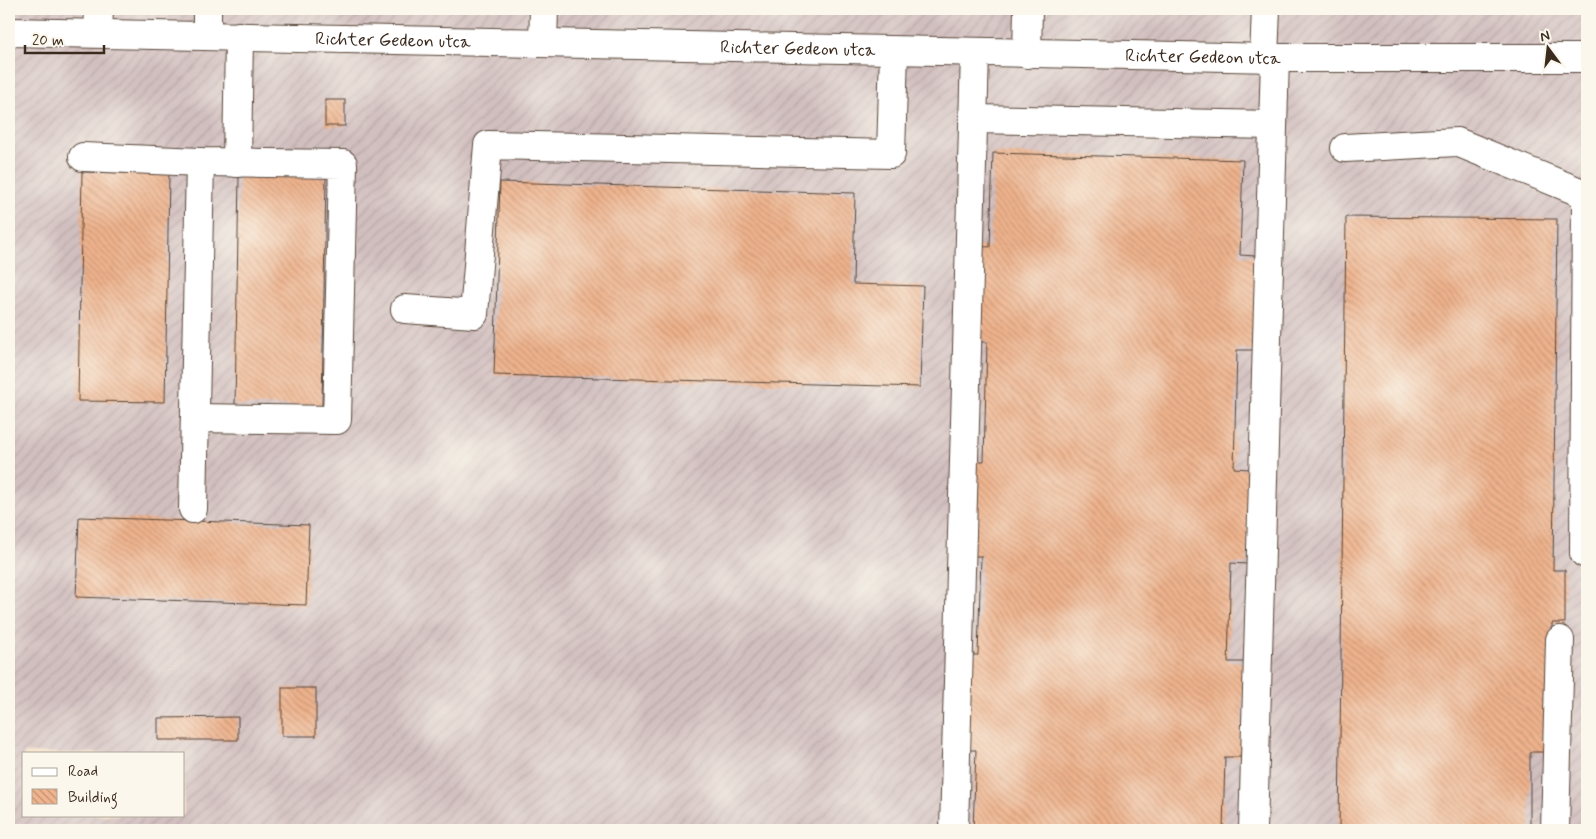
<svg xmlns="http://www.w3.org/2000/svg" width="1596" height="839" font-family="Mynerve,sans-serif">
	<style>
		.industrial { fill: url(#industrial-furrows); fill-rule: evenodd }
		.building { fill: url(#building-back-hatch) }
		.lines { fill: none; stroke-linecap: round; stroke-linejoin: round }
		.minor-casing { stroke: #574537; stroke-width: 30 }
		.minor { stroke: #fff; stroke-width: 28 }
		.labels { text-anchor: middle; stroke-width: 5; stroke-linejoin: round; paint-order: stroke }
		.street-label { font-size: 18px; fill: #3b2a1e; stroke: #fbf7ec }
	</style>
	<defs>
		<pattern id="industrial-furrows" width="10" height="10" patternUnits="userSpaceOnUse" patternTransform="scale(1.25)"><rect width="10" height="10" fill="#d1bfbf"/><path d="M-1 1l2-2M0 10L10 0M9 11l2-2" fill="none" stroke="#b4a4a4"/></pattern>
		<pattern id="building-back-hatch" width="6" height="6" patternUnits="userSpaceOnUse" patternTransform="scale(1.25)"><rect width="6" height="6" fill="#efb38d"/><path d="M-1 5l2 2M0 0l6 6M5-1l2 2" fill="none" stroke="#c39273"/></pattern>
	</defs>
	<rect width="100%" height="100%" fill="#fbf7ec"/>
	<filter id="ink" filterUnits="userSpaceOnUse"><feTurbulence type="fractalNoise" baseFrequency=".02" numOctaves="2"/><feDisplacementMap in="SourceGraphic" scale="10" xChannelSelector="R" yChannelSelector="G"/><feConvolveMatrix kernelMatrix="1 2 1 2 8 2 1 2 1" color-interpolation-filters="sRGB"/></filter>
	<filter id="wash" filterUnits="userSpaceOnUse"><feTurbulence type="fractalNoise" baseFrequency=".0096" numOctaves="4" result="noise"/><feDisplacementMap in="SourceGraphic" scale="20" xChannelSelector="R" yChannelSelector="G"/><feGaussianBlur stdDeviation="1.12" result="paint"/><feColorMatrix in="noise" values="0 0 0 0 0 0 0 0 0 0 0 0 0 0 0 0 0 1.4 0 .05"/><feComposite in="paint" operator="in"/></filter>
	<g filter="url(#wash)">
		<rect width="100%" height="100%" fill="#f5dec3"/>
		<path class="industrial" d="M 9,9 L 1587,9 L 1587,830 L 9,830 ZM 24,753 L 184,753 L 184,815 L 24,815 Z"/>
		<g id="blocks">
			<g class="building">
				<rect x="325" y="100" width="20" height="26"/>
				<path d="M 993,153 L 1243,160 L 1240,255 L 1256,256 L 1253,350 L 1237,350 L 1234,468 L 1250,469 L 1247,564 L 1231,563 L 1228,662 L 1244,662 L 1241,757 L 1225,757 L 1223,830 L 973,830 L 976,750 L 960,750 L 963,655 L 978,655 L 981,556 L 965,556 L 968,461 L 984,461 L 987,342 L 972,342 L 975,246 L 990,247 Z"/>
				<path d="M 82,172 L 169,174 L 165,402 L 78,401 Z"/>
				<path d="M 239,176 L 326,177 L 322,406 L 235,405 Z"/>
				<path d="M 500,182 L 855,193 L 853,284 L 923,286 L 920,387 L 494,375 Z"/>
				<path d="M 1346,217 L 1557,219 L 1553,570 L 1565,570 L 1565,623 L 1552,623 L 1550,752 L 1530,752 L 1530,830 L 1339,830 Z"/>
				<path d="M 79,517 L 309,525 L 306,605 L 76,597 Z"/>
				<rect x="282" y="688" width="34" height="48"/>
				<path d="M 238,717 L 238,740 L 158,740 L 158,718 Z"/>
			</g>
		</g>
	</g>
	<g filter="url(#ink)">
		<use href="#blocks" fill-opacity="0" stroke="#574537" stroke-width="1"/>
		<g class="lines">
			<defs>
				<g id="minor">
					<path id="s1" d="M 9,32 L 1275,58 L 1587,58"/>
					<path d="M 98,33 L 99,9"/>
					<path d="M 207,36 L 207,9"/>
					<path d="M 543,43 L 544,9"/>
					<path d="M 1027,54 L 1028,9"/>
					<path d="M 1264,58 L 1266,9"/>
					<path d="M 974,119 L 1273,125"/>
					<path d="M 1345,148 L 1457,142 L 1587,195"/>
					<path d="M 83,157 L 200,162 L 343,164 L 337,420 L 195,418"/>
					<path d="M 237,163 L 239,36"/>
					<path d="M 405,309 L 474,314 L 488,145 L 891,154 L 894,51"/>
					<path d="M 193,509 L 200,162"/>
					<path d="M 1584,553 L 1586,195"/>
					<path d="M 954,830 L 975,52"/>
					<path d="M 1253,830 L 1275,58"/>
					<path d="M 1555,830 L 1560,640"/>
				</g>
			</defs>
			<use href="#minor" class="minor-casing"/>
			<use href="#minor" class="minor"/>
		</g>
	</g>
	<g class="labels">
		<g class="street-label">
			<text dy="6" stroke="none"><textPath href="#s1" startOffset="384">Richter Gedeon utca</textPath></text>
			<text dy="6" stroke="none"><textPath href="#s1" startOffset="789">Richter Gedeon utca</textPath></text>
			<text dy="6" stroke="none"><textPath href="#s1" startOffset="1194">Richter Gedeon utca</textPath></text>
		</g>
	</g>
	<rect width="1596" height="839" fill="none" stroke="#fbf7ec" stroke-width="30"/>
	<rect x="22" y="752" width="162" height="65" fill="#fbf7ec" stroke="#aea59a"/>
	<rect x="32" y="768" width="25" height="8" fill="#ffffff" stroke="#aea59a"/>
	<text x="68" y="776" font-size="15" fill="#3b2a1e">Road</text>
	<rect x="32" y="789" width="25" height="15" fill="url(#building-back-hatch)" stroke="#aea59a"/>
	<text x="68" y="802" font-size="15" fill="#3b2a1e">Building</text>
	<g transform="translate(1548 48) rotate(345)" stroke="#fbf7ec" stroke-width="4" paint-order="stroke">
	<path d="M0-4L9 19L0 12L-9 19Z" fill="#3b2a1e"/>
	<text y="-8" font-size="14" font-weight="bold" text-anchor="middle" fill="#3b2a1e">N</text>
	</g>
	<path d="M25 45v8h79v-8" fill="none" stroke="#3b2a1e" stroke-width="2.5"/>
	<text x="32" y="45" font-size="15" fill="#3b2a1e" stroke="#fbf7ec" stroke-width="4" paint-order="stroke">20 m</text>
</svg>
